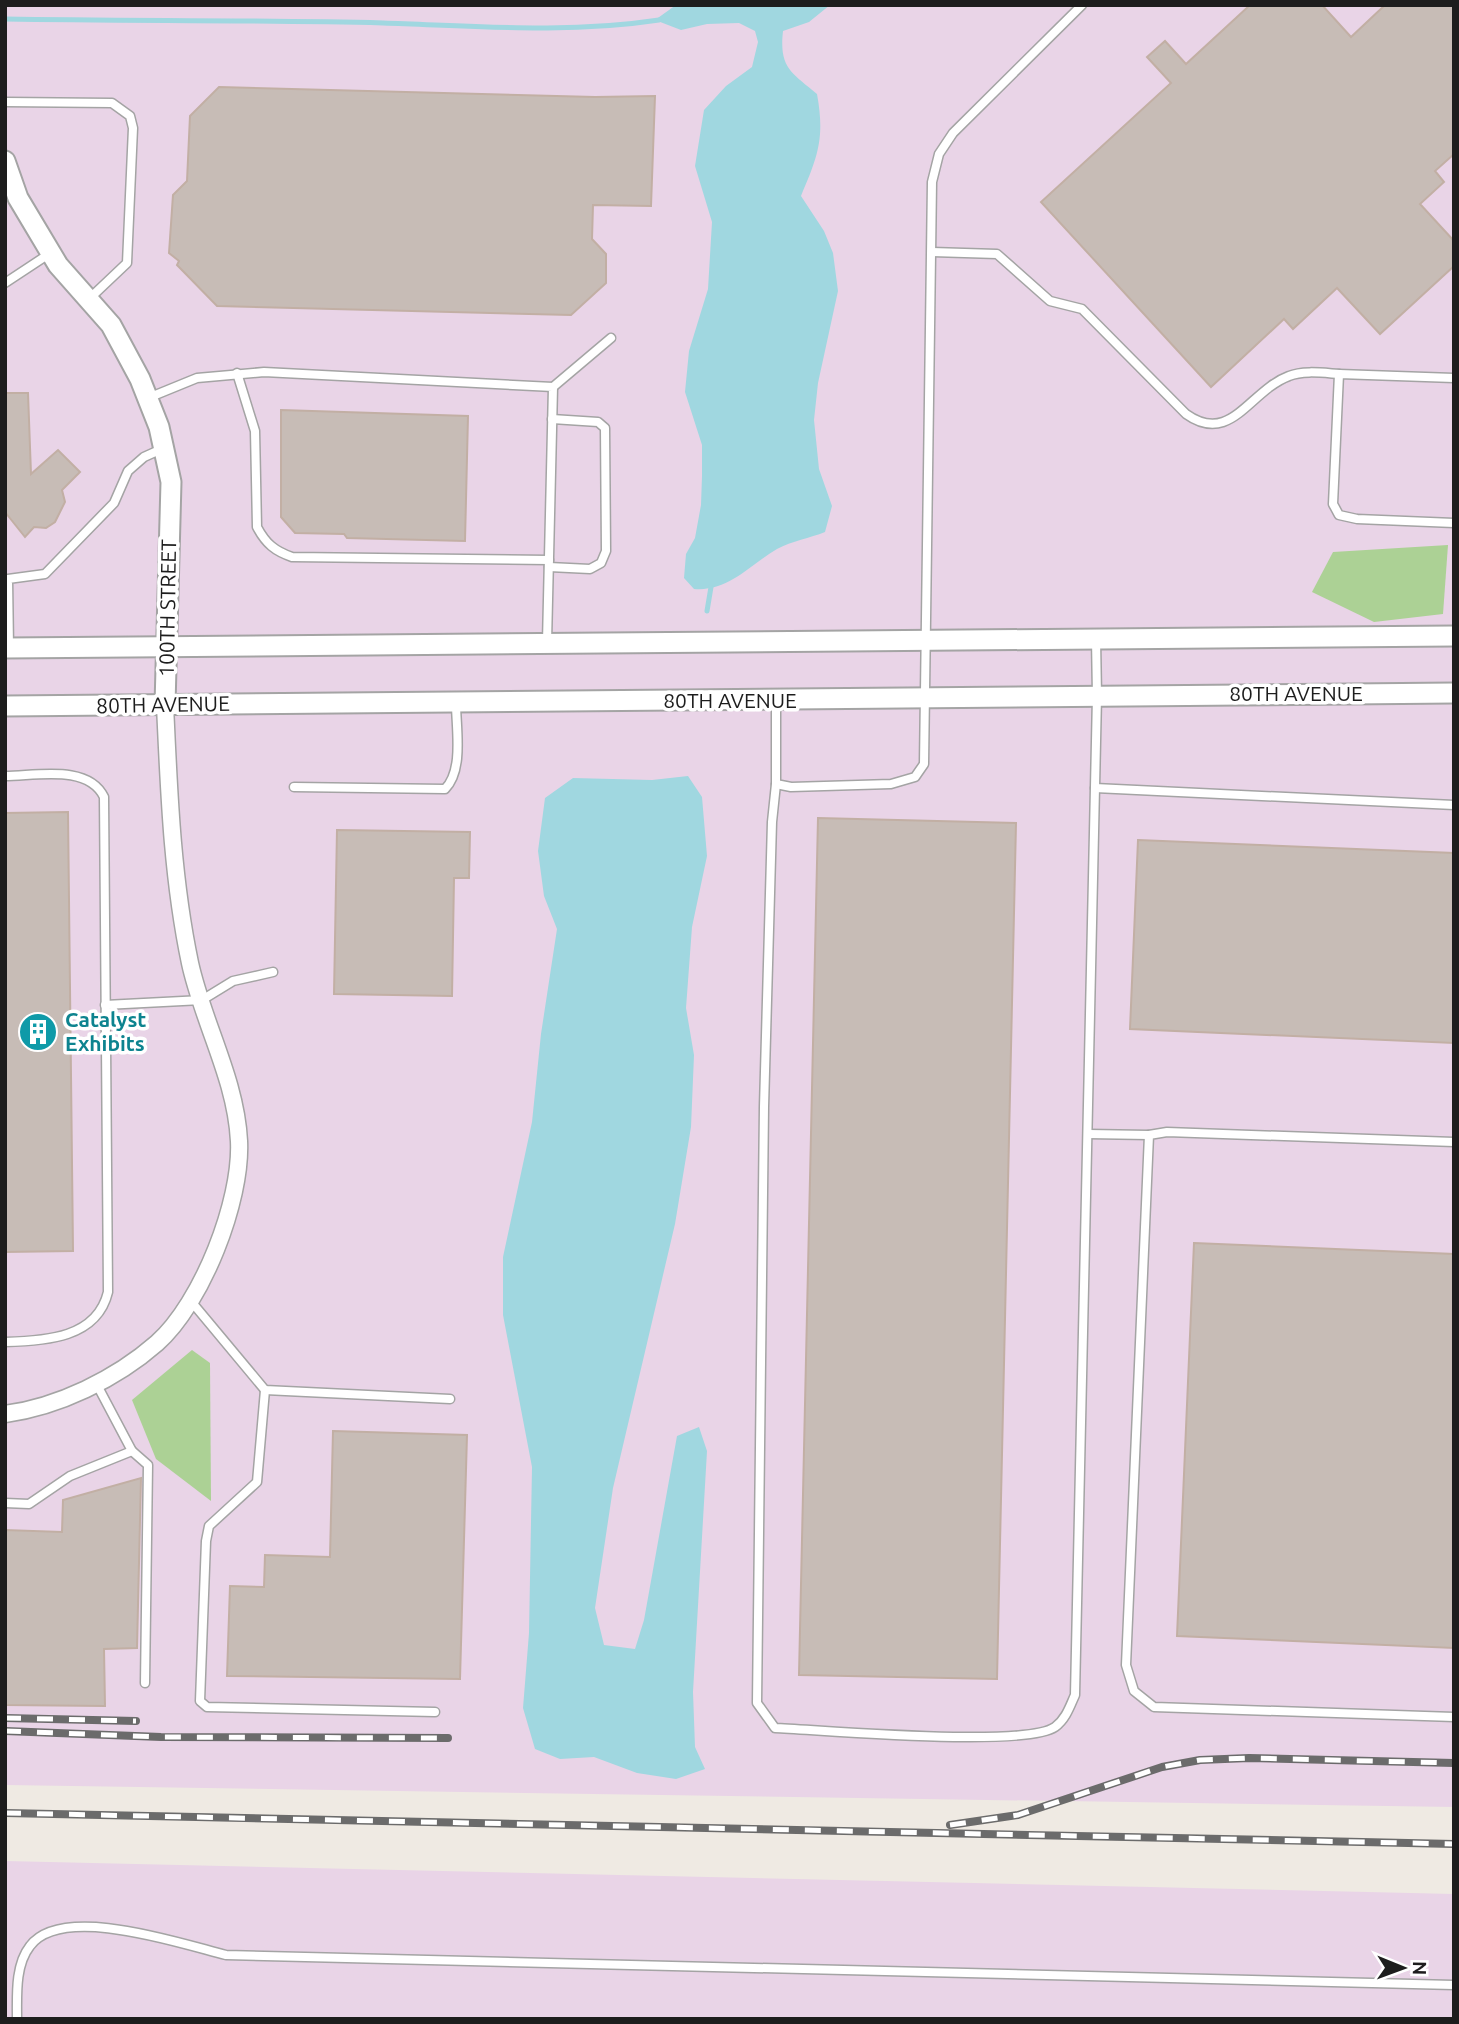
<svg xmlns="http://www.w3.org/2000/svg" width="1459" height="2024" font-family="Ubuntu,sans-serif">
	<style>
		.industrial { fill: #e9d4e7 }
		.forest { fill: #acd195 }
		.water { fill: #a0d7e0 }
		.lines { fill: none; stroke-linecap: round; stroke-linejoin: round }
		.stream { stroke: #a0d7e0; stroke-width: 5 }
		.building { fill: #c7bcb6; stroke: #c2afa4; stroke-width: 2 }
		.service-casing { stroke: #a4a4a4; stroke-width: 11 }
		.minor-casing { stroke: #a4a4a4; stroke-width: 19 }
		.tertiary-casing { stroke: #a4a4a4; stroke-width: 23 }
		.service { stroke: #fff; stroke-width: 8 }
		.minor { stroke: #fff; stroke-width: 16 }
		.tertiary { stroke: #fff; stroke-width: 19 }
		.rail-casing { stroke: #6b6b6b; stroke-width: 8 }
		.rail { stroke: #fff; stroke-width: 5; stroke-dasharray: 16; stroke-linecap: butt }
		.labels { text-anchor: middle; stroke-width: 7; stroke-linejoin: round; paint-order: stroke }
		.street-label { font-size: 21px; fill: #1d1d1d; stroke: #fff }
		.culture-label { font-size: 21px; font-weight: bold; fill: #0d838f; stroke: #fff; text-anchor: start }
	</style>
	<rect width="100%" height="100%" fill="#efeae3"/>
	<g class="industrial">
		<path d="M 5,5 L 1454,5 L 1454,1807 L 5,1785 Z"/>
		<path d="M 5,1861 L 1454,1894 L 1454,2019 L 5,2019 Z"/>
	</g>
	<g class="forest">
		<path d="M 1448,545 L 1443,614 L 1374,622 L 1312,592 L 1333,552 Z"/>
		<path d="M 192,1350 L 210,1363 L 211,1501 L 156,1459 L 132,1400 Z"/>
	</g>
	<g class="water">
		<path d="M 676,5 L 830,5 L 809,22 L 783,31 C 779,68 791,72 817,94 C 825,138 818,156 801,196 L 824,231 L 833,253 L 838,291 L 818,383 L 814,420 L 819,469 L 832,506 L 825,532 C 810,538 792,541 777,549 C 750,565 728,592 694,589 L 684,578 L 686,554 L 695,538 L 701,505 L 702,476 L 702,445 L 685,392 L 689,351 L 708,289 L 712,222 L 695,166 L 704,110 L 726,86 L 752,67 L 758,42 L 755,31 L 739,23 L 707,24 L 681,30 L 655,20 Z"/>
		<path d="M 688,776 L 702,797 L 707,856 L 692,927 L 686,1008 L 694,1055 L 691,1127 L 675,1224 L 613,1488 L 595,1608 L 604,1645 L 635,1649 L 644,1620 L 677,1436 L 699,1427 L 707,1451 L 693,1692 L 695,1747 L 705,1769 L 676,1779 L 637,1773 L 594,1757 L 560,1759 L 535,1749 L 523,1708 L 529,1633 L 532,1467 L 503,1315 L 503,1257 L 532,1122 L 541,1034 L 557,929 L 544,896 L 538,851 L 545,798 L 573,778 L 652,780 Z"/>
	</g>
	<g class="lines">
		<g class="stream">
			<path d="M 5,19 C 131,21 257,20 383,23 C 476,26 567,34 659,20"/>
			<path d="M 707,611 L 711,587"/>
		</g>
	</g>
	<g class="building">
		<path d="M 1250,5 L 1322,5 L 1351,37 L 1385,5 L 1454,5 L 1454,154 L 1435,171 L 1444,182 L 1420,204 L 1454,241 L 1454,266 L 1380,334 L 1337,288 L 1293,329 L 1284,319 L 1211,387 L 1041,202 L 1171,83 L 1147,57 L 1165,41 L 1186,64 Z"/>
		<path d="M 219,87 L 595,97 L 655,96 L 651,206 L 593,205 L 592,239 L 606,254 L 606,283 L 571,315 L 217,306 L 177,265 L 179,261 L 169,253 L 173,195 L 187,181 L 190,116 Z"/>
		<path d="M 5,393 L 28,393 L 31,474 L 58,450 L 80,472 L 62,490 L 65,502 L 55,522 L 46,528 L 34,527 L 25,537 L 5,512 Z"/>
		<path d="M 281,410 L 468,416 L 465,541 L 347,538 L 344,534 L 295,533 L 281,517 Z"/>
		<path d="M 68,812 L 73,1251 L 5,1252 L 5,813 Z"/>
		<path d="M 818,818 L 1016,823 L 997,1679 L 799,1675 Z"/>
		<path d="M 337,830 L 470,832 L 469,878 L 454,878 L 452,996 L 334,994 Z"/>
		<path d="M 1138,840 L 1454,853 L 1454,1043 L 1130,1029 Z"/>
		<path d="M 1194,1243 L 1454,1254 L 1454,1648 L 1177,1636 Z"/>
		<path d="M 333,1431 L 467,1435 L 460,1679 L 227,1676 L 230,1586 L 264,1587 L 265,1555 L 330,1557 Z"/>
		<path d="M 141,1478 L 137,1648 L 104,1649 L 105,1706 L 5,1705 L 5,1530 L 62,1532 L 63,1500 Z"/>
	</g>
	<g class="lines">
		<defs>
			<g id="service">
				<path d="M 5,102 L 112,103 L 130,116 L 133,128 L 127,263 L 89,299"/>
				<path d="M 932,252 L 997,254 L 1050,301 L 1082,309 L 1186,414 C 1231,446 1249,391 1289,376 C 1303,370 1324,373 1339,374"/>
				<path d="M 5,283 L 49,254"/>
				<path d="M 237,373 L 255,431 L 257,527 C 266,544 275,551 292,557 L 549,560"/>
				<path d="M 1454,378 L 1339,374 L 1333,504 L 1339,515 L 1357,519 L 1454,523"/>
				<path d="M 553,387 L 611,338"/>
				<path d="M 148,398 L 197,378 L 264,372 L 553,387 L 547,642"/>
				<path d="M 549,567 L 590,569 L 601,563 L 606,551 L 605,428 L 598,422 L 552,419"/>
				<path d="M 9,648 L 8,579 L 45,574 L 114,503 L 128,471 L 144,457 L 164,448"/>
				<path d="M 776,700 L 776,784 L 791,787 L 891,784 L 915,777 L 924,764 L 932,182 L 939,154 L 953,133 L 1082,5"/>
				<path d="M 5,776 C 36,776 88,764 104,797 L 108,1292 C 97,1338 46,1341 5,1342"/>
				<path d="M 776,784 L 772,822 L 764,1107 L 757,1703 L 775,1728 C 823,1730 1025,1748 1055,1727 C 1066,1719 1070,1706 1075,1695 L 1097,696 L 1096,639"/>
				<path d="M 294,787 L 445,789 C 464,770 456,728 456,703"/>
				<path d="M 1095,788 L 1454,805"/>
				<path d="M 105,1005 L 202,1000 L 233,981 L 273,972"/>
				<path d="M 1088,1134 L 1149,1135"/>
				<path d="M 1454,1142 L 1167,1132 L 1149,1135 L 1126,1665 L 1134,1691 L 1154,1707 L 1454,1717"/>
				<path d="M 190,1300 L 265,1390 L 450,1399"/>
				<path d="M 265,1390 L 257,1482 L 209,1526 L 206,1541 L 200,1701 L 207,1707 L 435,1712"/>
				<path d="M 132,1451 L 148,1465 L 145,1683"/>
				<path d="M 5,1503 L 29,1504 L 70,1476 L 132,1451 L 96,1383"/>
				<path d="M 17,2019 C 17,1995 15,1965 30,1946 C 62,1903 182,1944 226,1955 L 1454,1985"/>
			</g>
			<path id="minor" d="M 5,1414 C 58,1407 116,1379 157,1343 C 202,1303 242,1201 239,1141 C 236,1079 203,1023 190,963 C 172,877 169,792 165,705"/>
			<g id="tertiary">
				<path d="M 5,161 L 18,198 L 58,265 L 111,325 L 140,379 L 159,427 L 171,482 L 165,705"/>
				<path d="M 5,648 L 1454,636"/>
				<path d="M 5,706 L 1454,693"/>
			</g>
		</defs>
		<use href="#service" class="service-casing"/>
		<use href="#minor" class="minor-casing"/>
		<use href="#tertiary" class="tertiary-casing"/>
		<use href="#service" class="service"/>
		<use href="#minor" class="minor"/>
		<use href="#tertiary" class="tertiary"/>
		<defs>
			<g id="rail">
				<path d="M 5,1718 L 136,1721"/>
				<path d="M 5,1731 L 161,1737 L 448,1738"/>
				<path d="M 5,1813 L 1454,1844"/>
				<path d="M 950,1825 L 1018,1815 L 1162,1767 L 1200,1760 L 1249,1758 L 1454,1763"/>
			</g>
		</defs>
		<use href="#rail" class="rail-casing"/>
		<use href="#rail" class="rail"/>
	</g>
	<defs>
		<symbol id="building-disc" viewBox="-11 -11 22 22"><circle r="9.5" fill="#0f9aa8" stroke="#fff"/><path d="M-4-6H4V6H1V3H-1V6H-4ZM-2.5-4.3h1.7v1.8h-1.7ZM.8-4.3h1.7v1.8H.8ZM-2.5-1h1.7V.8h-1.7ZM.8-1h1.7V.8H.8Z" fill="#fff"/></symbol>
	</defs>
	<g fill-rule="evenodd">
		<use href="#building-disc" x="16" y="1010" width="44" height="44"/>
	</g>
	<g class="labels">
		<g class="street-label">
			<text transform="translate(168 608) rotate(-89)" y="7">100TH STREET</text>
			<text x="1296" y="701">80TH AVENUE</text>
			<text x="730" y="708">80TH AVENUE</text>
			<text transform="translate(163 705) rotate(-1)" y="7">80TH AVENUE</text>
		</g>
		<g class="culture-label">
			<text x="65" y="1027">Catalyst<tspan x="65" dy="24">Exhibits</tspan></text>
		</g>
	</g>
	<rect width="1459" height="2024" fill="none" stroke="#1d1d1d" stroke-width="14"/>
	<g transform="translate(1403 1968) rotate(91)" stroke="#ffffff" stroke-width="5" paint-order="stroke">
	<path d="M0-5L12 26L0 18L-12 26Z" fill="#1d1d1d"/>
	<text y="-10" font-size="19" font-weight="bold" text-anchor="middle" fill="#1d1d1d">N</text>
	</g>
</svg>
